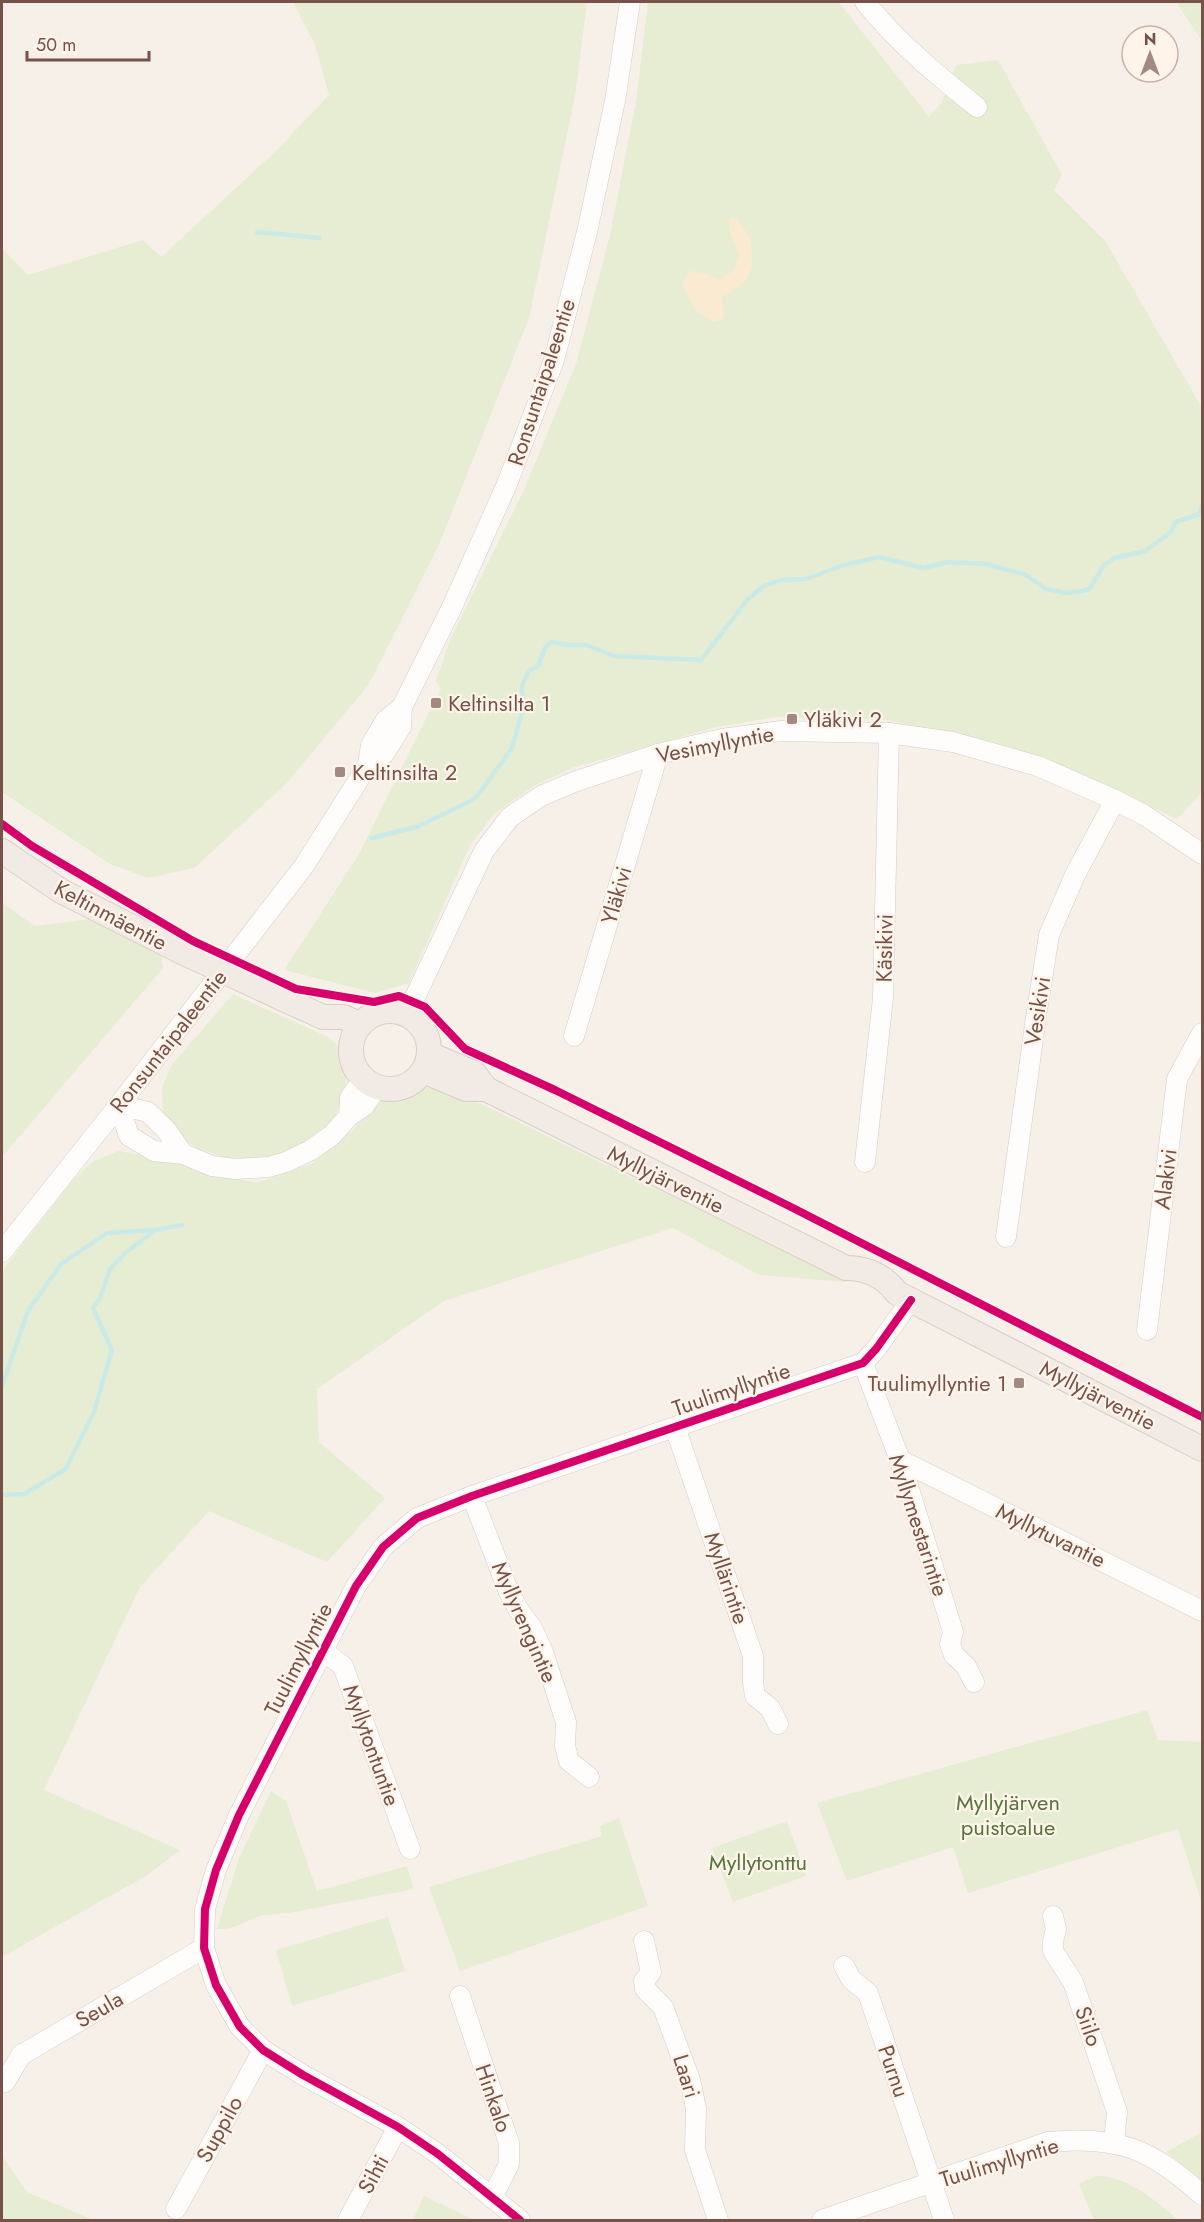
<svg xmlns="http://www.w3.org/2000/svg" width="1204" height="2222" font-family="Jost,sans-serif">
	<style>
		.green { fill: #e6edd3 }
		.sand { fill: #faead1 }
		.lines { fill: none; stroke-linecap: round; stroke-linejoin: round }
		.stream { stroke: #caeae8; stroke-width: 4.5 }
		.minor-casing { stroke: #d6cbc6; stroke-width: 21 }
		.major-casing { stroke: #d8cdc8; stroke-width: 26 }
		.minor { stroke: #fefdfc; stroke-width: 20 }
		.major { stroke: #f2ebe5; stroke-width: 24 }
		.major-bridge-casing { stroke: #d8cdc8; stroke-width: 26; stroke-linecap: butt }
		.major-bridge { stroke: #f2ebe5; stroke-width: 24 }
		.cycleway-casing { stroke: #fff4ea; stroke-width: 11 }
		.cycleway { stroke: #d6006c; stroke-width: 8 }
		.poi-dot { fill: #a38981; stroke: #fff4ea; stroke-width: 2 }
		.labels { text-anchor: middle; stroke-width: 4.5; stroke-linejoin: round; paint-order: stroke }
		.street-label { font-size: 22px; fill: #765249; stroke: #fff4ea }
		.poi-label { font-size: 22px; fill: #765249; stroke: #fff4ea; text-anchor: start }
		.park-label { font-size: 22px; fill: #57763d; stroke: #fff4ea }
	</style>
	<rect width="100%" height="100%" fill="#f7f0e9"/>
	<g class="green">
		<path d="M 293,2 L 587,2 L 575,96 L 529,318 L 439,545 L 369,684 L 286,784 L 194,868 L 148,878 L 110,864 L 2,792 L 2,248 L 28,275 L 143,240 L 161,257 L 275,152 L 329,95 L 315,45 Z"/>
		<path d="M 648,2 L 839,2 L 929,117 L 942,102 L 956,65 L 998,60 L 1062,175 L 1054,190 L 1106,242 L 1202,408 L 1202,792 L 1177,819 L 1041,756 L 888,720 L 778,717 L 716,727 L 572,768 L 534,786 L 495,813 L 470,845 L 409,983 L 375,993 L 284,970 L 358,856 L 441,688 L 436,681 L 451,638 L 523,492 L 576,364 L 610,235 L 636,102 Z"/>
		<path d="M 1176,2 L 1202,2 L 1202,41 Z"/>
		<path d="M 2,903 L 35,926 L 89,919 L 161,955 L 163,968 L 2,1157 Z"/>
		<path d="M 233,994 L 328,1037 L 339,1047 L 346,1080 L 343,1098 L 332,1124 L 307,1141 L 275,1155 L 249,1159 L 224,1157 L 198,1149 L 177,1135 L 163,1113 L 162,1088 L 170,1067 Z"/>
		<path d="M 419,1086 L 465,1096 L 847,1282 L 759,1275 L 673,1228 L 444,1301 L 317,1389 L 319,1442 L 385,1498 L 327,1562 L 209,1511 L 140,1587 L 44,1790 L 180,1850 L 149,1874 L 2,1957 L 2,1271 L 73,1180 L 92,1162 L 118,1151 L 163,1159 L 256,1183 L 311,1164 L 352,1130 L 381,1101 Z"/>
		<path d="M 1147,1710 L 1158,1740 L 1202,1742 L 1202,1904 L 1178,1829 L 968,1893 L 953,1847 L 847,1881 L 817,1803 Z"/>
		<path d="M 271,1791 L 286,1801 L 317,1891 L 407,1866 L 414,1889 L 289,1913 L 262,1915 L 229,1929 L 217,1929 L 239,1858 Z"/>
		<path d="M 619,1818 L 648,1906 L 460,1971 L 429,1887 L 602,1836 L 600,1826 Z"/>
		<path d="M 787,1821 L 806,1876 L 733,1902 L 712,1848 Z"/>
		<path d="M 388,1917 L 405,1971 L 292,2006 L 276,1950 Z"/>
		<path d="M 1202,2132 L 1202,2181 L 1166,2152 Z"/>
		<path d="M 2,2156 L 27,2192 L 94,2220 L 2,2220 Z"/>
		<path d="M 1096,2176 C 1128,2176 1155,2200 1178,2220 L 1094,2220 L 1079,2184 Z"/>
		<path d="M 424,2196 L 474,2220 L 475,2220 L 413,2220 Z"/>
	</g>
	<path class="sand" d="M 737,218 L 751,239 L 752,268 L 746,281 L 722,298 L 724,318 L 714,322 L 697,312 L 682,285 L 689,271 L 704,273 L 719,280 L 734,270 L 739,254 L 730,233 L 729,219 Z"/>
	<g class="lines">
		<g class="stream">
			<path d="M 257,232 L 320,238"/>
			<path d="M 372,838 L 416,827 L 471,801 L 478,795 L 512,748 L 523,709 L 522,686 L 529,671 L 538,666 L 546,646 L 551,642 L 569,645 L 587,645 L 614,656 L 701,660 L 748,599 L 764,586 L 781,580 L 806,579 L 844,565 L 879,557 L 923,568 L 948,562 L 986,564 L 1026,575 L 1046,589 L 1066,593 L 1084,591 L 1090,588 L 1104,565 L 1114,558 L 1145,551 L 1170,533 L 1176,522 L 1199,514 L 1202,505"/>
			<path d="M 2,1386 L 28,1311 L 61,1264 L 107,1233 L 154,1230"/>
			<path d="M 2,1495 L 24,1494 L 66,1469 L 94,1412 L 112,1350 L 93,1308 L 100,1298 L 110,1269 L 126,1252 L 156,1230 L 182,1225"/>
		</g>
		<defs>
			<g id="minor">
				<path d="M 865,2 C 897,42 937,75 977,107"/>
				<path d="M 368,765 L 371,745 L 386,720 L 402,707 L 452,607 L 507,484 L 554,360 L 587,232 L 615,101 L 630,2"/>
				<path d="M 407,1014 L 484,851 L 510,817 L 541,796 L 574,782 L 658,754 L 722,739 L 781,731 L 889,733 L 953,742 L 1038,766 L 1115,800 L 1144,815 L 1202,854"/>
				<path d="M 574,1036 L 658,754"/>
				<path d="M 119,1105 L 129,1136 L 154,1151 L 183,1154 L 212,1166 L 235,1169 L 269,1167 L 286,1162 L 311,1150 L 332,1135 L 349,1116 L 364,1106 L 377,1087"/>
				<path d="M 119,1105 L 148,1112 L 167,1131 L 183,1154"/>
				<path d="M 349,1116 L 350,1098 L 363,1079"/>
				<path d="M 865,1162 L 883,998 L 889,733"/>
				<path d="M 1006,1237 L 1036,1017 L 1049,935 L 1075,875 L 1115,800"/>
				<path d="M 2,1252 L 119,1105 L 304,866 L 368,765 L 384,754 L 401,727 L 402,707"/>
				<path d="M 1147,1330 L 1177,1079 L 1202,1033"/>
				<path d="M 863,1363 L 900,1460 L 950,1622 L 953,1632 L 950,1644 L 954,1655 L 966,1666 L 974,1682"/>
				<path d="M 675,1427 L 753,1656 L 753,1682 L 755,1696 L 770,1708 L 778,1724"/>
				<path d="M 900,1460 L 1202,1611"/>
				<path d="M 472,1496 L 508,1590 L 518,1609 L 532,1628 L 543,1652 L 566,1722 L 565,1746 L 569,1761 L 589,1777"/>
				<path d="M 322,1650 L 343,1666 L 410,1849"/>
				<path d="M 1053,1916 L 1056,1929 L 1053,1941 L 1053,1951 L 1073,1982 L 1117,2112 L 1114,2142"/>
				<path d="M 644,1941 L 651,1972 L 644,1981 L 645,1989 L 663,2007 L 690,2080 L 696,2108 L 695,2150 L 718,2220"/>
				<path d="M 844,1966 L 851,1979 L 868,1993 L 944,2220"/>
				<path d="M 460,1996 L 509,2143 L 509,2164 L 492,2198"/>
				<path d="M 5,2082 L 21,2055 L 204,1948"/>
				<path d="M 176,2209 L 263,2050"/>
				<path d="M 348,2220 L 398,2127"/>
				<path d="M 520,2220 L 438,2154 L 398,2127 L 303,2075 L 263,2050 L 240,2027 L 216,1985 L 204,1948 L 205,1909 L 216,1870 L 239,1815 L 356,1586 L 383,1547 L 417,1518 L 472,1496 L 863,1363 L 876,1349 L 911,1300"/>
				<path d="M 822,2220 L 1048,2142 C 1118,2135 1151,2149 1202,2195"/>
			</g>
			<g id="major">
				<path d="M 2,851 L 61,891 L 180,951"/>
				<path d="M 290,1002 L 323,1017 L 343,1017 L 360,1024"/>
				<circle cx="390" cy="1050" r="39"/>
				<path d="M 429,1054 L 474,1073 L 486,1089"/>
				<path d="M 423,1071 L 466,1089 L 486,1089 L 846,1268 C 868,1268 884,1276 897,1293 L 1202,1449"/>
			</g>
		</defs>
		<use href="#minor" class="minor-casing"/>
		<use href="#major" class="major-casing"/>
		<use href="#minor" class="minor"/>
		<use href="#major" class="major"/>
		<defs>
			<path id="major-bridge" d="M 180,951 L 290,1002"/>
		</defs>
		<use href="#major-bridge" class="major-bridge-casing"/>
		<use href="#major-bridge" class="major-bridge"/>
		<defs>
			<g id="cycleway">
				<path d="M 2,824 L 32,846 L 193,941 L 296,989 L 374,1002 L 399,996 L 425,1007 L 465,1049 L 555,1090 L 791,1207 L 1202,1417"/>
				<path d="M 520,2220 L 438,2154 L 398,2127 L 303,2075 L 263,2050 L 240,2027 L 216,1985 L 204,1948 L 205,1909 L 216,1870 L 239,1815 L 356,1586 L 383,1547 L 417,1518 L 472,1496 L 863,1363 L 876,1349 L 911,1300"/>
			</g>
		</defs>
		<use href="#cycleway" class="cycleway-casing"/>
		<use href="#cycleway" class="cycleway"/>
	</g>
	<g class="poi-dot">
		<rect x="430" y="697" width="12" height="12" rx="3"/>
		<rect x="786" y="713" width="12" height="12" rx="3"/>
		<rect x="334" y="766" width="12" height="12" rx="3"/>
		<rect x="1013" y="1377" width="12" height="12" rx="3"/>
	</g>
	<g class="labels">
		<g class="street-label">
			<text transform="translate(541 382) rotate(-72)" y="8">Ronsuntaipaleentie</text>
			<text transform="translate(715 744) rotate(-11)" y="8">Vesimyllyntie</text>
			<text transform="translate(616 895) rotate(-74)" y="8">Yläkivi</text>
			<text transform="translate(111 915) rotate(28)" y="8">Keltinmäentie</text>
			<text transform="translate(884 948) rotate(-89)" y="8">Käsikivi</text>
			<text transform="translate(1037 1011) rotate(-81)" y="8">Vesikivi</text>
			<text transform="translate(168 1041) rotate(-52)" y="8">Ronsuntaipaleentie</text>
			<text transform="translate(666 1179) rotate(26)" y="8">Myllyjärventie</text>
			<text transform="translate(1165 1179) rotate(-83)" y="8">Alakivi</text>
			<text transform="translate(731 1389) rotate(-19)" y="8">Tuulimyllyntie</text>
			<text transform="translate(1098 1395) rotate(27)" y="8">Myllyjärventie</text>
			<text transform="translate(919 1525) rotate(72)" y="8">Myllymestarintie</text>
			<text transform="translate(1051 1535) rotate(26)" y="8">Myllytuvantie</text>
			<text transform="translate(727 1578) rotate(71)" y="8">Myllärintie</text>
			<text transform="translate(525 1622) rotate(66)" y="8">Myllyrengintie</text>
			<text transform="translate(298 1659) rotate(-63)" y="8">Tuulimyllyntie</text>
			<text transform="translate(372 1745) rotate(70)" y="8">Myllytontuntie</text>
			<text transform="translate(99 2009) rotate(-30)" y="8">Seula</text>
			<text transform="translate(1089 2026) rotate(71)" y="8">Siilo</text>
			<text transform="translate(894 2071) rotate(71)" y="8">Purnu</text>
			<text transform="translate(687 2076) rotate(73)" y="8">Laari</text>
			<text transform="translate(494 2098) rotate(71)" y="8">Hinkalo</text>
			<text transform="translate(219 2129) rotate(-61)" y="8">Suppilo</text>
			<text transform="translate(999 2162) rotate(-17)" y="8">Tuulimyllyntie</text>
			<text transform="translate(373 2174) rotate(-62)" y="8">Sihti</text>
		</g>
		<g class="poi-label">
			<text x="448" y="711">Keltinsilta 1</text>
			<text x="804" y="727">Yläkivi 2</text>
			<text x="352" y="780">Keltinsilta 2</text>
			<text x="1007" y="1391" text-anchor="end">Tuulimyllyntie 1</text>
		</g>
		<g class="park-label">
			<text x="1008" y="1810">Myllyjärven<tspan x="1008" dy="25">puistoalue</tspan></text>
			<text x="758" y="1870">Myllytonttu</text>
		</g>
	</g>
	<rect width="1204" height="2222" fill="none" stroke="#765249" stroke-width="6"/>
	<g transform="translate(1150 54)"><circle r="28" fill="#fff4ea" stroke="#c8b3aa" stroke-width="1.5"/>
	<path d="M0-4.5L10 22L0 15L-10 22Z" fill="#a38981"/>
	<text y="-9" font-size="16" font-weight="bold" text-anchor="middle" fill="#765249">N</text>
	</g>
	<path d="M27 51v9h122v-9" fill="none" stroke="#765249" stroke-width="3"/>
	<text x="36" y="51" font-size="18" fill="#765249" stroke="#fff4ea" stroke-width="4.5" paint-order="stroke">50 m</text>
</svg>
